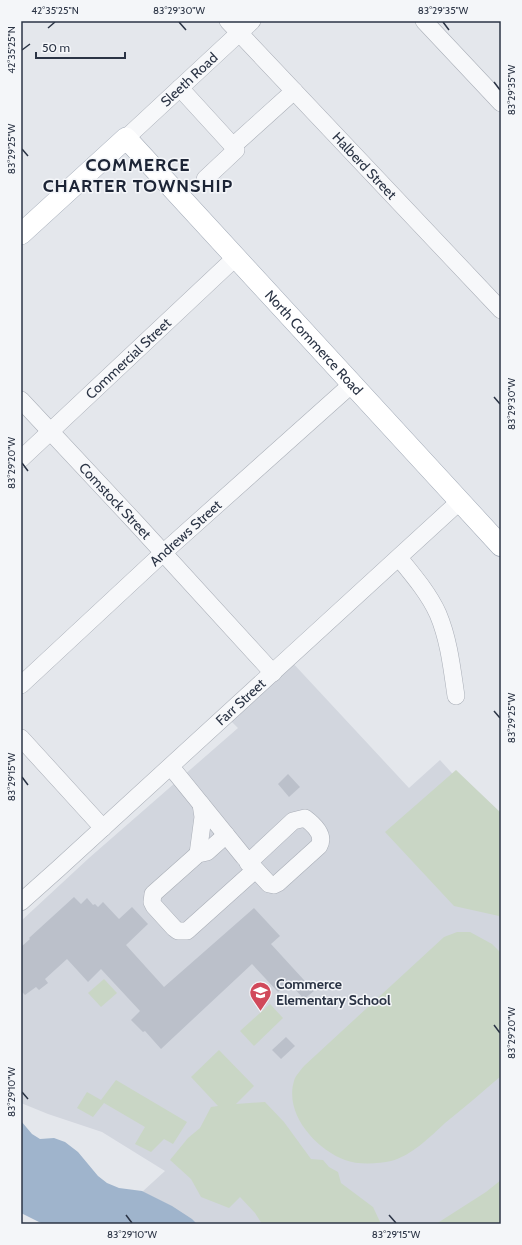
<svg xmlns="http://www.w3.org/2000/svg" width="522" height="1245" font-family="Cabin,sans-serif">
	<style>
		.built { fill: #d2d6de }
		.green { fill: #c9d6c5 }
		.water { fill: #9fb4cc }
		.building { fill: #bbc0ca }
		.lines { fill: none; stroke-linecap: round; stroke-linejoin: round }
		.minor-casing { stroke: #a9aeb7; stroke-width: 18 }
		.major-casing { stroke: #a3abb8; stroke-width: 22 }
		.minor { stroke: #f7f8fa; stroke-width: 17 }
		.major { stroke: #fff; stroke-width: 21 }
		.ticks { fill: none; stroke: #2b3445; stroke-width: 1.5 }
		.labels { text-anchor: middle; stroke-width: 3; stroke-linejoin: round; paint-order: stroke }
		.street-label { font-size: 14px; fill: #2b3445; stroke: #f4f6f9 }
		.poi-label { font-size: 14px; font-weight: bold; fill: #2b3445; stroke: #f4f6f9; text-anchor: start }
		.district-label { font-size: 18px; font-weight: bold; letter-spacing: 1px; fill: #1d2536; stroke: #f4f6f9 }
		.neatline { fill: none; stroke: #2b3445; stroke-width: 1.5 }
		.ticks-label { font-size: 10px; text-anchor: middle; fill: #2b3445 }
	</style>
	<rect width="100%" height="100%" fill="#e4e7ec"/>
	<path class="built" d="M 290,660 L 409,788 L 440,760 L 501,827 L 501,1224 L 107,1224 L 165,1171 L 102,1132 L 48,1114 L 21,1103 L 21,921 L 89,858 L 238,728 L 227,717 Z"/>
	<g class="green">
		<path d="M 456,770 L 501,813 L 501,919 L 499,916 L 454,906 L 385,832 Z"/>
		<path d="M 457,932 L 470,932 L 492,944 L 501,953 L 501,1076 C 482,1092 464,1108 445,1123 C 430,1137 411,1156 391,1161 C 378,1164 357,1165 345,1160 C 316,1149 284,1114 294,1081 C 295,1076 301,1070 304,1066 L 444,937 Z"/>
		<path d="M 104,979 L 117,993 L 101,1007 L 88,993 Z"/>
		<path d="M 270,1004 L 283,1018 L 254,1046 L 240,1031 Z"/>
		<path d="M 219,1050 L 254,1086 L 236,1104 L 265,1102 L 284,1122 L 311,1159 L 323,1160 L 329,1167 L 338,1172 L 341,1183 L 373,1207 L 381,1224 L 262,1224 L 255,1213 L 240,1197 L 229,1208 L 201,1197 L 191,1179 L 170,1160 L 188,1138 L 200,1128 L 211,1107 L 218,1106 L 191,1077 Z"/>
		<path d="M 116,1080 L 187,1122 L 173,1144 L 164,1139 L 151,1152 L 135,1144 L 145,1127 L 104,1103 L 93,1117 L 77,1108 L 87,1092 L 101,1100 Z"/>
		<path d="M 501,1180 L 501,1224 L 436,1224 L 486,1192 Z"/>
	</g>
	<path class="water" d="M 21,1121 L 32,1134 L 40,1139 L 54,1138 L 65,1142 L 78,1152 L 98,1176 L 107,1183 L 119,1188 L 142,1191 L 172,1206 L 192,1219 L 197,1224 L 43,1224 L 21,1213 Z"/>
	<g class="building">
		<path d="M 288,774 L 300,787 L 289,797 L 278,784 Z"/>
		<path d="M 74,897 L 81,904 L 87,898 L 93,905 L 95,904 L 98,907 L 103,902 L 119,919 L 132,907 L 148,924 L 126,945 L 164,987 L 254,908 L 280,936 L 271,944 L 314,991 L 304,999 L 292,986 L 289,988 L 286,985 L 278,992 L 252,964 L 161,1049 L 145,1031 L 143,1032 L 131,1020 L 140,1011 L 101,969 L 88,982 L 67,959 L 45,979 L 48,983 L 39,990 L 36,987 L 25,995 L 21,991 L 21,947 L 30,939 L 29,938 Z"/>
		<path d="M 286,1037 L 295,1046 L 281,1059 L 272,1050 Z"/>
	</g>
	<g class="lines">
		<defs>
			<g id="minor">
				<path id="s1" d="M 228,21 L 501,310"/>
				<path d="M 424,21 L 501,103"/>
				<path d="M 180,88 L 233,146 L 294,91"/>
				<path id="s2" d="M 126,138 L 252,21"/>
				<path d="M 205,179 L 236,150 L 233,146"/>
				<path id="s3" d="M 21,400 L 136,523 L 273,673"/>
				<path id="s4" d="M 21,459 L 235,258"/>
				<path d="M 399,558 C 413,575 429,594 438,614 C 449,640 452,669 456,696"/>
				<path id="s5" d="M 21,685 L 163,553 L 352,384"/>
				<path d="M 21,738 L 103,828"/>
				<path d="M 171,767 L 244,857 L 269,884 L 274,885 L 278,883 L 319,846 C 325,835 313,824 305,818 L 293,821 L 248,863"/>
				<path d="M 226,835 L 207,852 L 198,854 L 153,894 L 152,902 L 154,906 L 174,928 L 178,931 L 187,931 L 255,870"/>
				<path d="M 198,854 L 203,817 L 201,804"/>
				<path id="s6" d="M 21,902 L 58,869 L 460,501"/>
			</g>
			<g id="major">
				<path id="s7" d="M 21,234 L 126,138 L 501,546"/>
			</g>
		</defs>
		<use href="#minor" class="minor-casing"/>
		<use href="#major" class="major-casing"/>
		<use href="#minor" class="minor"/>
		<use href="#major" class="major"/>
	</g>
	<path class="ticks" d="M 179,22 L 186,30M 443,22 L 449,30M 48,28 L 55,22M 22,50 L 30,44M 494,82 L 500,90M 22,149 L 28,156M 494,397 L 500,404M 22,463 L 28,471M 494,711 L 500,718M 22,777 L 28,785M 494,1025 L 500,1033M 22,1092 L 28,1099M 126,1215 L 132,1223M 389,1215 L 396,1223"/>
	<defs>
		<symbol id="school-pin" viewBox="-11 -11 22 30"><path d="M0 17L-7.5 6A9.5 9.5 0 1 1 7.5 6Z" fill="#d1495b" stroke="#f4f6f9"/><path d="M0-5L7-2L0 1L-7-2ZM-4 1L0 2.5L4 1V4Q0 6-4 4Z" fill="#fff"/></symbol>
	</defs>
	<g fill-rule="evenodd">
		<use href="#school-pin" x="248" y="980" width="25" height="34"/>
	</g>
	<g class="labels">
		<g class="street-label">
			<text dy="5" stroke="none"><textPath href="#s2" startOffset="86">Sleeth Road</textPath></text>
			<text dy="5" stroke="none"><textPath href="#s1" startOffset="199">Halberd Street</textPath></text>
			<text dy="5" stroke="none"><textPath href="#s7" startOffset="420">North Commerce Road</textPath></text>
			<text dy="5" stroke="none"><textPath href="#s4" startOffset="147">Commercial Street</textPath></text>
			<text dy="5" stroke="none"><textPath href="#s3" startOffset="138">Comstock Street</textPath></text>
			<text dy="5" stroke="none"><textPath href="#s5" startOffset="224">Andrews Street</textPath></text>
			<text dy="5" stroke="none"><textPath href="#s6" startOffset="297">Farr Street</textPath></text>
		</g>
		<g class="poi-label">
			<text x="276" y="989">Commerce<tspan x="276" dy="16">Elementary School</tspan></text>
		</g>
		<g class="district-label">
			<text x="138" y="171">COMMERCE<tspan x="138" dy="21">CHARTER TOWNSHIP</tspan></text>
		</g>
	</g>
	<rect width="522" height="1245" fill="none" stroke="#f4f6f9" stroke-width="44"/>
	<path d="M36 52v6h89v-6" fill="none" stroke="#2b3445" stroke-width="2"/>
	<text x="42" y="52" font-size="12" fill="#2b3445" stroke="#f4f6f9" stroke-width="3" paint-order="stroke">50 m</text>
	<rect x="22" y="22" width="478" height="1201" class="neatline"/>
	<g class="ticks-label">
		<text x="55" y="14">42°35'25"N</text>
		<text x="179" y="14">83°29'30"W</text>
		<text x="443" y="14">83°29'35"W</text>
		<text transform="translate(11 50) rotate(-90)" y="4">42°35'25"N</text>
		<text transform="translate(511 90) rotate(-90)" y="4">83°29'35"W</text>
		<text transform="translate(11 149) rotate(-90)" y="4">83°29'25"W</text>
		<text transform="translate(511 404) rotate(-90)" y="4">83°29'30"W</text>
		<text transform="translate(11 463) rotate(-90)" y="4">83°29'20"W</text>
		<text transform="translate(511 718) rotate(-90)" y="4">83°29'25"W</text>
		<text transform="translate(11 777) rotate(-90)" y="4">83°29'15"W</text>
		<text transform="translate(511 1033) rotate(-90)" y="4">83°29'20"W</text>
		<text transform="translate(11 1092) rotate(-90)" y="4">83°29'10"W</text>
		<text x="132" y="1238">83°29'10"W</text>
		<text x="396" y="1238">83°29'15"W</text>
	</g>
</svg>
